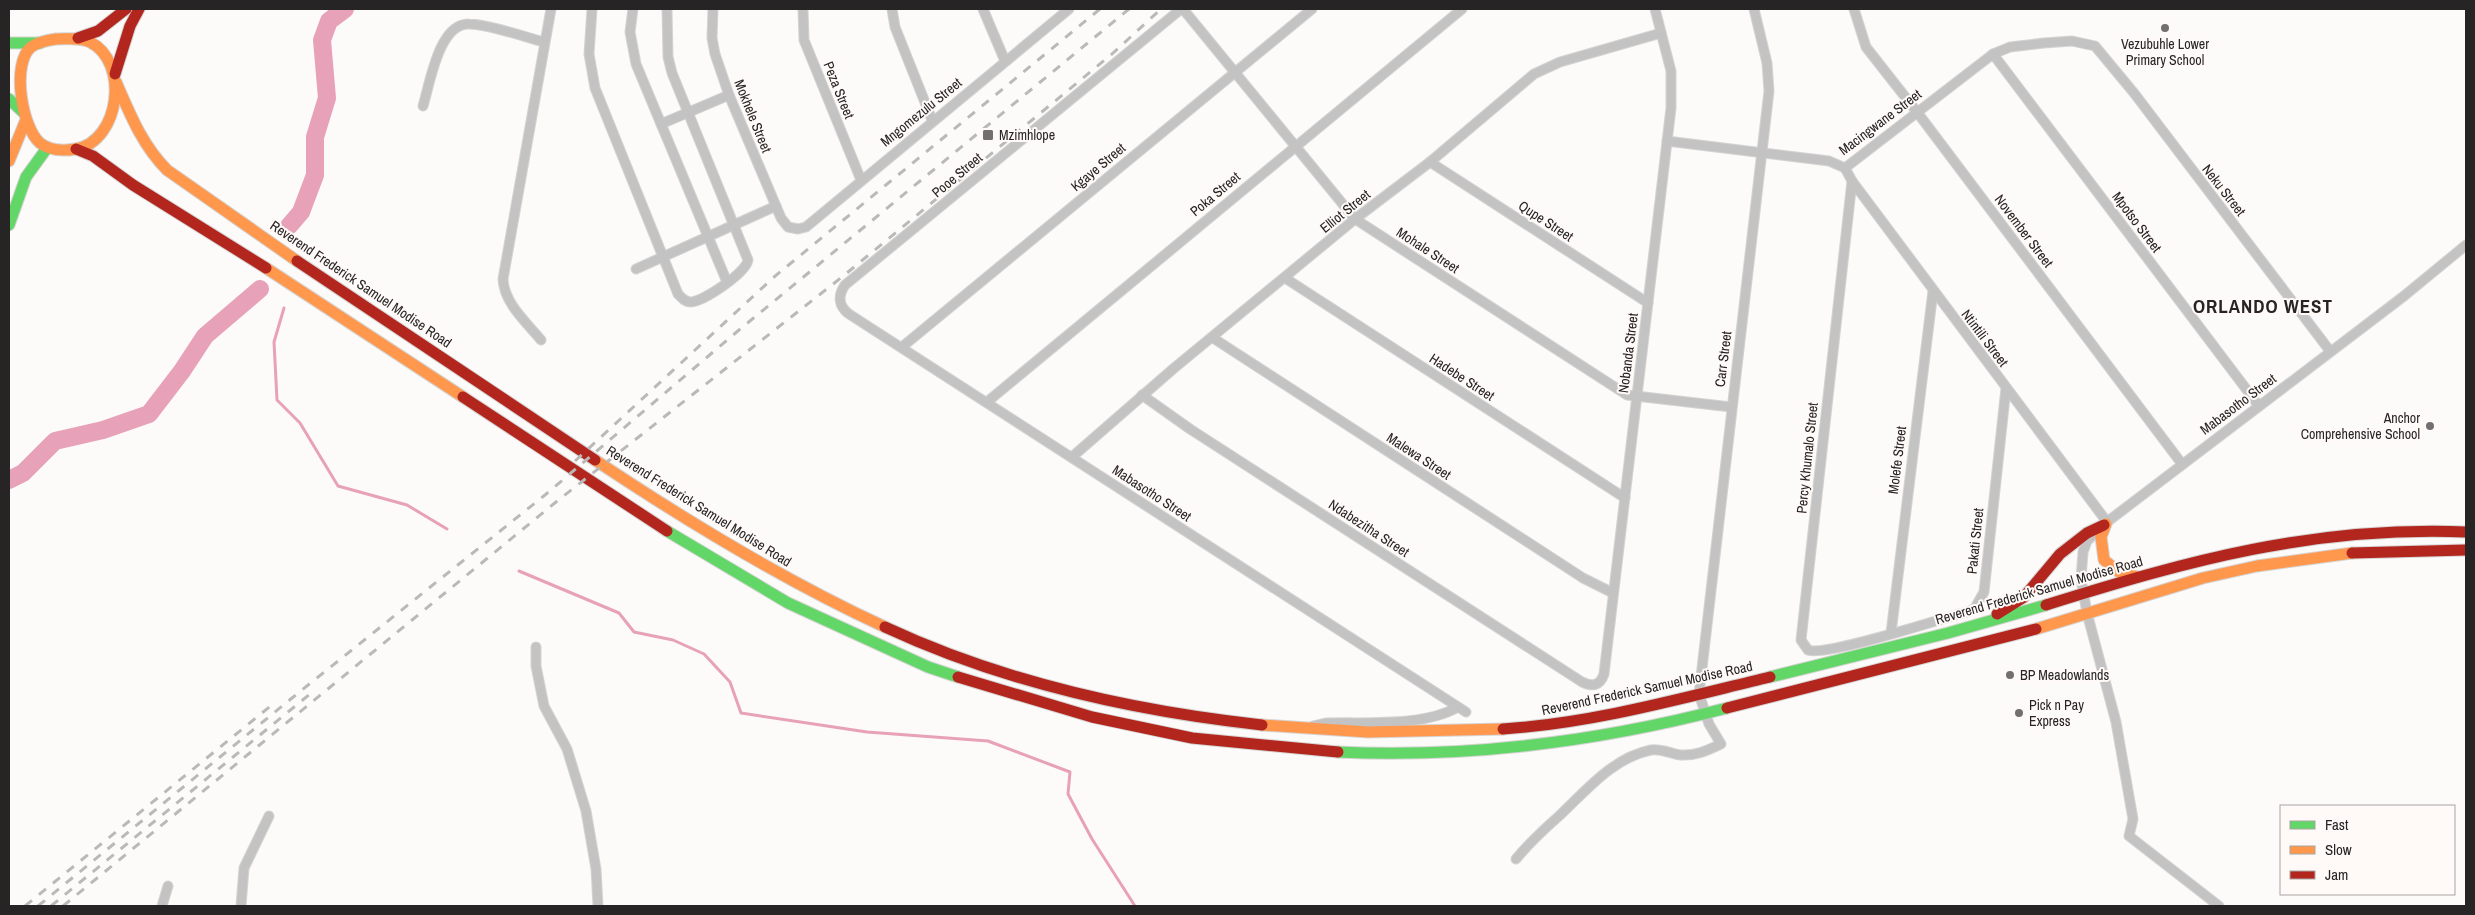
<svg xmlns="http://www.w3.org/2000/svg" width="2475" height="915" font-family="'Archivo Narrow',sans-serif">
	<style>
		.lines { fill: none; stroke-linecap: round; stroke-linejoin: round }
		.stream { stroke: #e7a1b9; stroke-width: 3 }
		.river { stroke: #e7a1b9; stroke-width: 18 }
		.street-casing { stroke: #d5d4d3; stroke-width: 11 }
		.fast-casing { stroke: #d5d4d3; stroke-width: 13 }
		.slow-casing { stroke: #d5d4d3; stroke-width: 13 }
		.jam-casing { stroke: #d5d4d3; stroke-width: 13 }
		.street { stroke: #c4c3c3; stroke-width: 9 }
		.fast { stroke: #63d668; stroke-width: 11 }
		.slow { stroke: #ff974d; stroke-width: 11 }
		.jam { stroke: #b3261e; stroke-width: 11 }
		.rail { stroke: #bab9b8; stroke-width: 3; stroke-dasharray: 9 9; stroke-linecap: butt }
		.poi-dot { fill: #716f6f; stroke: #fffaf7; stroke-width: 2 }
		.labels { text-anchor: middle; stroke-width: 4; stroke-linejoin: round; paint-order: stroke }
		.poi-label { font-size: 14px; fill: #262424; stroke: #fffaf7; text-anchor: start }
		.street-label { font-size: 14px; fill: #262424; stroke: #fffaf7 }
		.district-label { font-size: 19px; font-weight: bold; letter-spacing: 1px; fill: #262424; stroke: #fffaf7 }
	</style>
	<rect width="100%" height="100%" fill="#fdfbf9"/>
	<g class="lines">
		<g class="stream">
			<path d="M 284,308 L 274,342 L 277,400 L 300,423 L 338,486 L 407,505 L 447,529"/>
			<path d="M 519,571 L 619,613 L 634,632 L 673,640 L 704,654 L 730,682 L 741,713 L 867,732 L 988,741 L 1070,772 L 1068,794 L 1092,839 L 1135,906"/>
		</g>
		<g class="river">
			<path d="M 289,226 L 301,212 L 315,175 L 315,137 L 327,98 L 322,40 L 329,21 L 345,9"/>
			<path d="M 9,480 L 23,473 L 55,441 L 103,430 L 149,414 L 182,371 L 205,336 L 260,289"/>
		</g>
		<defs>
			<g id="street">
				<path d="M 592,9 L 589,54 L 595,88 L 678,294 C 682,298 685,302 691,302 C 704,301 746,273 748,260 L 672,73 L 668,57 L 667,9"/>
				<path d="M 633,9 L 630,32 L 636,64 L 727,282"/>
				<path d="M 713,9 L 712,38 L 715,54 L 729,95 L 781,218 L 788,227 L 798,229 L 806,227 L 1069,9"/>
				<path d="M 803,9 L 804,40 L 861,180"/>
				<path d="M 892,9 L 895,27 L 932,120"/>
				<path d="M 983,9 L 1005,61"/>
				<path d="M 1181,9 L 845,285 C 838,295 838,306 849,314 L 1466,712"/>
				<path d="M 1183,9 L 1355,219 L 1627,395 L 1731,407"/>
				<path d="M 1854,9 L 1866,47 L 1917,112 L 2182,464"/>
				<path d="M 1993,54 L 2259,406"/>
				<path d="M 423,106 C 430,83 439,23 469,24 C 488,24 525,37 544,42"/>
				<path d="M 661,124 L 729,95"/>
				<path d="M 1667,141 L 1829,161 L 1845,168"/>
				<path d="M 1430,162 L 1648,303"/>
				<path d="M 1845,168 L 1993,54 L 2010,47 L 2044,43 L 2072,41 L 2095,46 L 2134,93 L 2330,351"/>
				<path d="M 1845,168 L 1852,181 L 2107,522"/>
				<path d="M 1852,181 L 1801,640 L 1808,650 C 1826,657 1943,618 1970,611 L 1975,608 L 1984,592 L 2006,388"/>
				<path d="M 636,269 L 776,206"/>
				<path d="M 1285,278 L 1625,498"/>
				<path d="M 1213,338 L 1583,578 L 1613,593"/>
				<path d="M 541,340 C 526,322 504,303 503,279 L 551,9"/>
				<path d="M 902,347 L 1312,9"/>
				<path d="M 1142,395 L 1190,429 L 1582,682 C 1592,687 1600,686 1604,674 L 1671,108 L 1671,71 L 1655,9"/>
				<path d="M 987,402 L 1462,9"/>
				<path d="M 1072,457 L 1173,369 L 1355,219 L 1430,162 L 1534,74 L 1560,62 L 1661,33"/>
				<path d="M 1891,633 L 1933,291"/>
				<path d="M 536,647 L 536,666 L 544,706 L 567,749 L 586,811 L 596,869 L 598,906"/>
				<path d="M 1313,726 L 1326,723 C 1366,722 1423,727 1458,707"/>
				<path d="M 1516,859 C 1530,842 1542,831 1559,816 C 1586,791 1612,758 1651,750 C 1661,748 1671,754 1681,755 C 1696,756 1708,750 1721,744 L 1709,724 L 1699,694 L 1769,91 L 1767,63 L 1754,9"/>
				<path d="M 162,906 L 168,886"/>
				<path d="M 241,906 L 244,868 L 269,816"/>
				<path d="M 2219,906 L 2129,836 L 2133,819 L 2116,722 L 2087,613 L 2081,579 L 2083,552 L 2087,541 L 2107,522 L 2404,296 L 2466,245"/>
			</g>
			<g id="fast">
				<path d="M 9,43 L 40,43"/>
				<path d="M 9,99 L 24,113"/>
				<path d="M 9,225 L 26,177 L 47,148"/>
				<path d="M 667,531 L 788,603 L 928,667 L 958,677"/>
				<path d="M 1770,677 L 1948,633 L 2046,605"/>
				<path d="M 1338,752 C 1468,758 1601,741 1727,708"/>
			</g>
			<g id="slow">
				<path d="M 56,39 C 67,39 80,37 90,42 C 130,62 120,141 76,149 C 64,151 50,151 40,143 C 22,128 11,64 31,47 C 38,42 48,40 56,39 Z"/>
				<path d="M 116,82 C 130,114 142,145 167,170 L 297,261"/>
				<path d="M 9,161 L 25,122"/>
				<path d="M 266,268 L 463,397"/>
				<path d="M 595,460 C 688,522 783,580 885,627"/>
				<path d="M 2106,524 L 2101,537 L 2104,560 L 2119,572 L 2138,577"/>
				<path d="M 2036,629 L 2203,578 L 2257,566 L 2352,553"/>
				<path d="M 1262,725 L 1368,732 L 1503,729"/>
			</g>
			<g id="jam">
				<path d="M 78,38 L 98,31 L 126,9"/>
				<path d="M 115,74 L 130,26 L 139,9"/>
				<path d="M 76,149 L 93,156 L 133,185 L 266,268"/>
				<path d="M 297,261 L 595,460"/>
				<path d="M 463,397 L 667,531"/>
				<path d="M 2352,553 L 2466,550"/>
				<path d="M 2046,605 C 2190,560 2313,526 2466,532"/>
				<path d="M 1997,614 L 2024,597 L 2060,554 L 2087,533 L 2104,525"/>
				<path d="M 885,627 C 1003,682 1133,711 1262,725"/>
				<path d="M 958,677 L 1092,717 L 1192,738 L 1338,752"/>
				<path d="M 1727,708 L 2036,629"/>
				<path d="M 1503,729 C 1594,723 1682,698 1770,677"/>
			</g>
		</defs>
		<use href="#street" class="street-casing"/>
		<use href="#fast" class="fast-casing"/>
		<use href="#slow" class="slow-casing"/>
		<use href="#jam" class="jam-casing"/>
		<use href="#street" class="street"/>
		<use href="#fast" class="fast"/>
		<use href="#slow" class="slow"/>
		<use href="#jam" class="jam"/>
		<g class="rail">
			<path d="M 575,461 L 774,277 L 1100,9"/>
			<path d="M 25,906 L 273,704"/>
			<path d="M 38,906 L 292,698 L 545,495 L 739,330 L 1129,9"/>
			<path d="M 51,906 L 310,694"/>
			<path d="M 63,906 L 556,502 L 842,277 L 1112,54 L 1161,9"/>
		</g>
	</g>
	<g class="poi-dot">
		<circle cx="2165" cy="28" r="5"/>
		<rect x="982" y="129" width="12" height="12" rx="2.5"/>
		<circle cx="2430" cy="426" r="5"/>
		<circle cx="2010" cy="675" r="5"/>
		<circle cx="2019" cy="713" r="5"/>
	</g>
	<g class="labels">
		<g class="poi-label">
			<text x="2165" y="49" text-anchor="middle">Vezubuhle Lower<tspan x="2165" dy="16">Primary School</tspan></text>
			<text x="999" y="140">Mzimhlope</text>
			<text x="2420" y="423" text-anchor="end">Anchor<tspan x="2420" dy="16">Comprehensive School</tspan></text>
			<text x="2020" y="680">BP Meadowlands</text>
			<text x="2029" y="710">Pick n Pay<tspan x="2029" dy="16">Express</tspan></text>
		</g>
		<g class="street-label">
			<text transform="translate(839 90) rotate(68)" y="5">Peza Street</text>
			<text transform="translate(921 112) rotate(-39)" y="5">Mngomezulu Street</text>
			<text transform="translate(753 116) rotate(68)" y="5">Mokhele Street</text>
			<text transform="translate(1880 122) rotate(-37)" y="5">Macingwane Street</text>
			<text transform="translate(1098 167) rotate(-40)" y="5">Kgaye Street</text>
			<text transform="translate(957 175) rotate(-40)" y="5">Pooe Street</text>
			<text transform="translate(2224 190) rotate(52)" y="5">Neku Street</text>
			<text transform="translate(1215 194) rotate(-40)" y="5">Poka Street</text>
			<text transform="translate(1345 211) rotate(-39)" y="5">Elliot Street</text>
			<text transform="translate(1546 221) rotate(33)" y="5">Qupe Street</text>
			<text transform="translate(2137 222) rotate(53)" y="5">Mpotso Street</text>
			<text transform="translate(2024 231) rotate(53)" y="5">November Street</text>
			<text transform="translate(1428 250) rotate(33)" y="5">Mohale Street</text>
			<text transform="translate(361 284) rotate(34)" y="5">Reverend Frederick Samuel Modise Road</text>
			<text transform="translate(1985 338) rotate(53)" y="5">Ntintili Street</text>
			<text transform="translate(1628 353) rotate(-83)" y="5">Nobanda Street</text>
			<text transform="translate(1723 359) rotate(-83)" y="5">Carr Street</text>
			<text transform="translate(1462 377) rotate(33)" y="5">Hadebe Street</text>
			<text transform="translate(2238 404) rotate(-37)" y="5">Mabasotho Street</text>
			<text transform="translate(1419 456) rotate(33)" y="5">Malewa Street</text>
			<text transform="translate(1807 458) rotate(-84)" y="5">Percy Khumalo Street</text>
			<text transform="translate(1897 460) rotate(-83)" y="5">Molefe Street</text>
			<text transform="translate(1152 493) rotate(33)" y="5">Mabasotho Street</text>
			<text transform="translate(699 506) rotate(32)" y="5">Reverend Frederick Samuel Modise Road</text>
			<text transform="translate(1369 528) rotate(33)" y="5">Ndabezitha Street</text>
			<text transform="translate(1975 541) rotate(-84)" y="5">Pakati Street</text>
			<text transform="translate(2039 590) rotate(-16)" y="5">Reverend Frederick Samuel Modise Road</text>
			<text transform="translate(1647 688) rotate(-12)" y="5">Reverend Frederick Samuel Modise Road</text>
		</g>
		<g class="district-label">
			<text x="2263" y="313">ORLANDO WEST</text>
		</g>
	</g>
	<rect width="2475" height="915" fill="none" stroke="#262424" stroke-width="20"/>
	<rect x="2280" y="805" width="175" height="90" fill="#fffaf7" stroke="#a8a4a3"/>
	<rect x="2290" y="821" width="25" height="8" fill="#63d668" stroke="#a8a4a3"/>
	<text x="2325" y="830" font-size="15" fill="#262424">Fast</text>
	<rect x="2290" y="846" width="25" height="8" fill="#ff974d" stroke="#a8a4a3"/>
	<text x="2325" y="855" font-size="15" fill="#262424">Slow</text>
	<rect x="2290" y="871" width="25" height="8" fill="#b3261e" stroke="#a8a4a3"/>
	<text x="2325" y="880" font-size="15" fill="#262424">Jam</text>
</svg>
